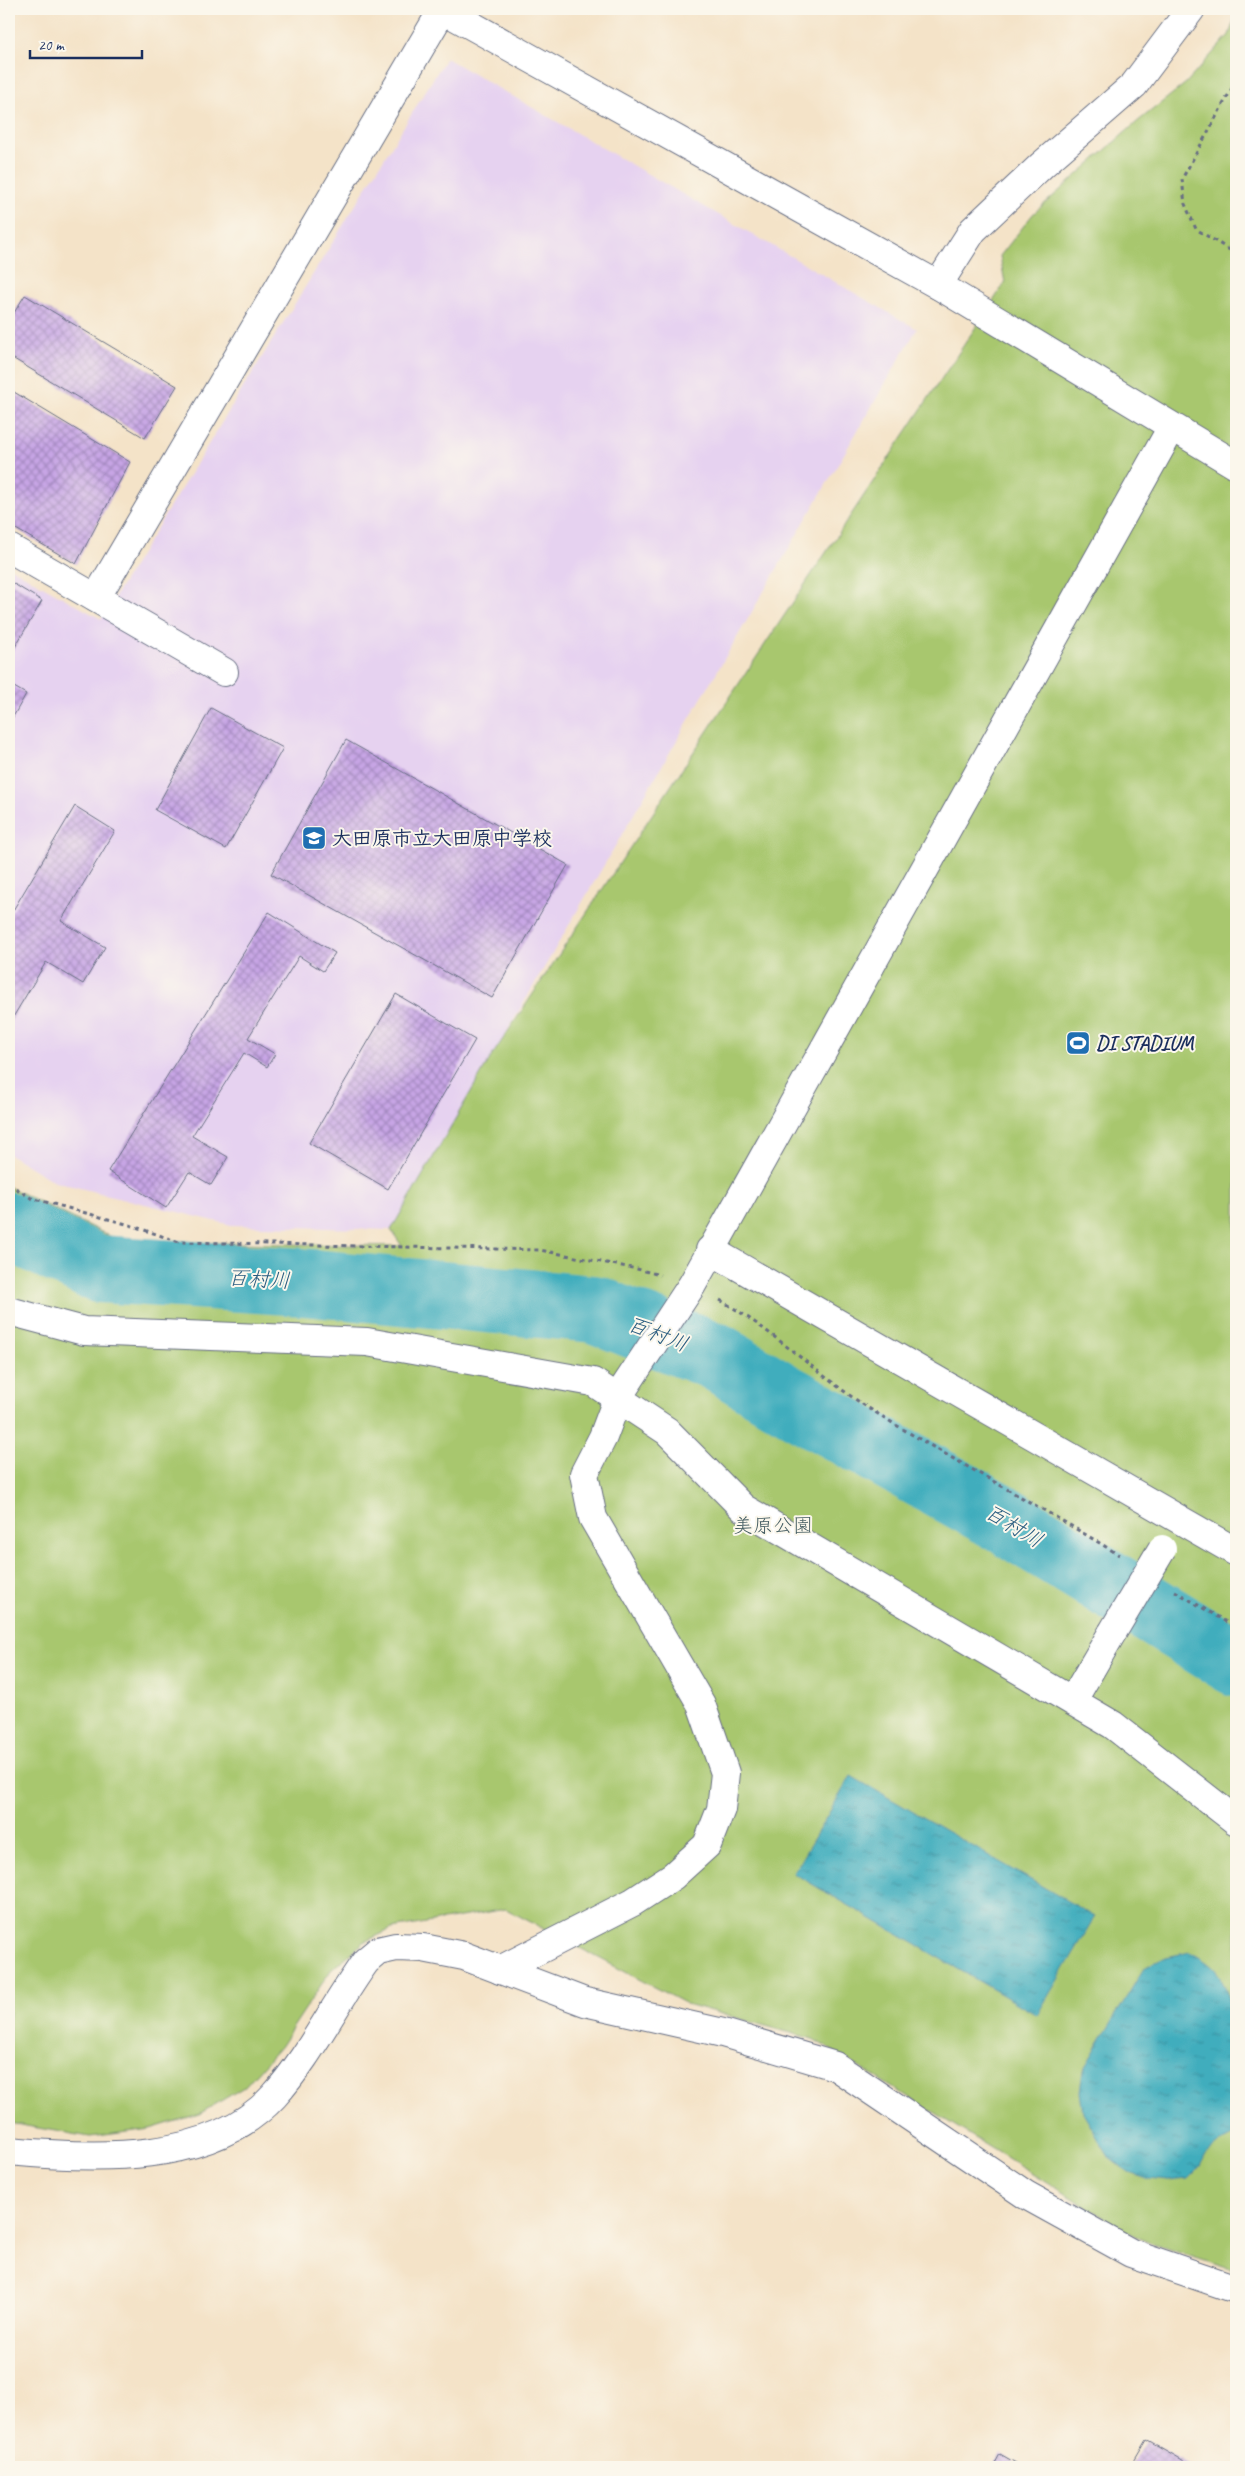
<svg xmlns="http://www.w3.org/2000/svg" width="1245" height="2476" font-family="Caveat,'Klee One',sans-serif">
	<style>
		.built { fill: #e6d2f0 }
		.park { fill: #a8c76e; stroke: #627b66 }
		.water { fill: url(#water-ripples); stroke: #2e6e8e }
		.lines { fill: none; stroke-linecap: round; stroke-linejoin: round }
		.river { stroke: #40adbd; stroke-width: 68 }
		.building { fill: url(#building-cross-hatch) }
		.minor-casing { stroke: #676e83; stroke-width: 30 }
		.path { stroke: #676e83; stroke-width: 3; stroke-dasharray: 4 4; stroke-linecap: butt }
		.minor { stroke: #fff; stroke-width: 28 }
		.minor-bridge-casing { stroke: #676e83; stroke-width: 30; stroke-linecap: butt }
		.minor-bridge { stroke: #fff; stroke-width: 28 }
		.labels { text-anchor: middle; stroke-width: 4; stroke-linejoin: round; paint-order: stroke }
		.poi-label { font-size: 20px; font-weight: bold; fill: #1b2f5e; stroke: #fbf7ec; text-anchor: start }
		.park-label { font-size: 20px; fill: #455d63; stroke: #fbf7ec }
		.water-label { font-size: 21px; font-style: italic; fill: #285b7f; stroke: #fbf7ec }
	</style>
	<defs>
		<pattern id="water-ripples" width="26" height="14" patternUnits="userSpaceOnUse" patternTransform="scale(1.25)"><rect width="26" height="14" fill="#40adbd"/><path d="M2 4q2-2 4 0t4 0M15 11q2-2 4 0t4 0" fill="none" stroke="#358d9d"/></pattern>
		<pattern id="building-cross-hatch" width="8" height="8" patternUnits="userSpaceOnUse" patternTransform="scale(1.25)"><rect width="8" height="8" fill="#c7a5e5"/><path d="M0 0l8 8M0 8l8-8" fill="none" stroke="#a187bd"/></pattern>
	</defs>
	<rect width="100%" height="100%" fill="#fbf7ec"/>
	<filter id="ink" filterUnits="userSpaceOnUse"><feTurbulence type="fractalNoise" baseFrequency=".02" numOctaves="2"/><feDisplacementMap in="SourceGraphic" scale="10" xChannelSelector="R" yChannelSelector="G"/><feConvolveMatrix kernelMatrix="1 2 1 2 8 2 1 2 1" color-interpolation-filters="sRGB"/></filter>
	<filter id="wash" filterUnits="userSpaceOnUse"><feTurbulence type="fractalNoise" baseFrequency=".0096" numOctaves="4" result="noise"/><feDisplacementMap in="SourceGraphic" scale="20" xChannelSelector="R" yChannelSelector="G"/><feGaussianBlur stdDeviation="1.12" result="paint"/><feColorMatrix in="noise" values="0 0 0 0 0 0 0 0 0 0 0 0 0 0 0 0 0 1.4 0 .05"/><feComposite in="paint" operator="in"/></filter>
	<g filter="url(#wash)">
		<rect width="100%" height="100%" fill="#f4e3c8"/>
		<path class="built" d="M 446,58 L 917,329 L 391,1230 L 231,1225 L 55,1182 L 9,1154 L 9,567 L 101,619 Z"/>
		<path class="park" d="M 1236,15 L 1236,2270 L 1140,2239 L 813,2039 L 686,2004 L 506,1909 L 392,1929 L 364,1942 L 331,1970 L 280,2047 L 244,2087 L 199,2114 L 150,2129 L 90,2137 L 9,2123 L 9,1187 L 120,1241 L 402,1246 L 391,1230 L 491,1057 L 1005,283 L 1000,256 L 1033,214 L 1137,122 L 1186,83 L 1229,35 Z"/>
		<g class="water">
			<path d="M 851,1776 L 1095,1917 L 1037,2015 L 793,1873 Z"/>
			<path d="M 1190,1952 C 1210,1963 1219,1969 1227,1992 C 1231,2003 1230,2012 1236,2022 L 1236,2134 L 1219,2143 L 1206,2154 L 1199,2168 L 1188,2179 L 1168,2181 L 1149,2179 L 1129,2172 L 1109,2157 L 1083,2113 L 1080,2092 L 1083,2070 L 1144,1968 L 1166,1957 Z"/>
		</g>
		<g class="lines">
			<path class="river" d="M 9,1226 L 98,1269 L 302,1282 L 594,1309 L 715,1356 L 780,1395 L 1003,1519 L 1236,1662"/>
		</g>
		<g id="blocks">
			<g class="building">
				<path d="M 25,295 L 177,386 L 145,438 L 9,356 L 9,321 Z"/>
				<path d="M 9,389 L 130,462 L 76,564 L 9,525 Z"/>
				<path d="M 9,581 L 42,601 L 9,657 Z"/>
				<path d="M 9,684 L 26,694 L 9,724 Z"/>
				<path d="M 211,708 L 283,748 L 226,849 L 155,810 Z"/>
				<path d="M 346,740 L 568,865 L 492,998 L 271,874 Z"/>
				<path d="M 75,806 L 115,831 L 61,921 L 105,947 L 83,984 L 46,962 L 9,1024 L 9,917 Z"/>
				<path d="M 269,912 L 335,953 L 323,971 L 299,956 L 248,1038 L 275,1054 L 267,1067 L 244,1053 L 192,1136 L 228,1157 L 211,1185 L 189,1172 L 166,1208 L 108,1171 Z"/>
				<path d="M 396,994 L 475,1040 L 388,1189 L 309,1143 Z"/>
				<path d="M 1146,2440 L 1193,2467 L 1130,2467 Z"/>
				<path d="M 1000,2454 L 1023,2467 L 993,2467 Z"/>
			</g>
		</g>
	</g>
	<g filter="url(#ink)">
		<use href="#blocks" fill-opacity="0" stroke="#676e83" stroke-width="1"/>
		<g class="lines">
			<defs>
				<g id="minor">
					<path d="M 442,9 L 938,285 L 1236,465"/>
					<path d="M 938,285 L 973,230 L 1042,165 L 1134,85 L 1191,9"/>
					<path d="M 9,548 L 224,672"/>
					<path d="M 96,598 L 443,9"/>
					<path d="M 710,1250 L 1236,1552"/>
					<path d="M 9,1311 L 84,1331 L 367,1342 L 593,1382 L 667,1431 L 743,1508 L 1113,1725 L 1236,1821"/>
					<path d="M 1073,1700 L 1112,1633"/>
					<path d="M 500,1970 L 633,1902 L 673,1876 L 707,1845 L 721,1809 L 725,1773 L 701,1704 L 593,1518 L 584,1474 L 603,1437 L 618,1397 L 692,1285 L 1172,427"/>
					<path d="M 9,2151 C 93,2159 211,2165 274,2096 C 310,2056 334,2005 366,1961 L 378,1951 L 396,1947 L 423,1948 L 464,1956 L 585,2002 L 723,2033 L 835,2066 L 1026,2195 L 1131,2253 L 1236,2289"/>
				</g>
			</defs>
			<use href="#minor" class="minor-casing"/>
			<g class="path">
				<path d="M 1236,81 L 1182,179 L 1185,204 L 1196,229 L 1236,254"/>
				<path d="M 9,1184 L 31,1198 L 130,1225 L 179,1242 L 540,1250 L 637,1269 L 660,1275"/>
				<path d="M 720,1300 C 773,1330 816,1374 867,1407 C 949,1459 1036,1503 1119,1555"/>
				<path d="M 1175,1591 L 1236,1628"/>
			</g>
			<use href="#minor" class="minor"/>
			<defs>
				<path id="minor-bridge" d="M 1112,1633 L 1162,1549"/>
			</defs>
			<use href="#minor-bridge" class="minor-bridge-casing"/>
			<use href="#minor-bridge" class="minor-bridge"/>
		</g>
	</g>
	<defs>
		<symbol id="school-square" viewBox="-11 -11 22 22"><rect x="-9" y="-9" width="18" height="18" rx="4" fill="#1f6fb2" stroke="#fbf7ec"/><path d="M0-5L7-2L0 1L-7-2ZM-4 1L0 2.5L4 1V4Q0 6-4 4Z" fill="#fff"/></symbol>
		<symbol id="stadium-square" viewBox="-11 -11 22 22"><rect x="-9" y="-9" width="18" height="18" rx="4" fill="#1f6fb2" stroke="#fbf7ec"/><path d="M0-5a6.5 5 0 1 0 0 10a6.5 5 0 1 0 0-10ZM-3.5-1.8h7v3.6h-7Z" fill="#fff"/></symbol>
	</defs>
	<g fill-rule="evenodd">
		<use href="#school-square" x="300" y="824" width="28" height="28"/>
		<use href="#stadium-square" x="1064" y="1029" width="28" height="28"/>
	</g>
	<g class="labels">
		<g class="poi-label">
			<text x="332" y="845">大田原市立大田原中学校</text>
			<text x="1096" y="1050">DI STADIUM</text>
		</g>
		<g class="park-label">
			<text x="773" y="1532">美原公園</text>
		</g>
		<g class="water-label">
			<text transform="translate(259 1279) rotate(3)" y="7">百村川</text>
			<text transform="translate(658 1334) rotate(21)" y="7">百村川</text>
			<text transform="translate(1014 1526) rotate(31)" y="7">百村川</text>
		</g>
	</g>
	<rect width="1245" height="2476" fill="none" stroke="#fbf7ec" stroke-width="30"/>
	<path d="M30 50v8h112v-8" fill="none" stroke="#1b2f5e" stroke-width="2.5"/>
	<text x="38" y="50" font-size="15" fill="#1b2f5e" stroke="#fbf7ec" stroke-width="4" paint-order="stroke">20 m</text>
</svg>
